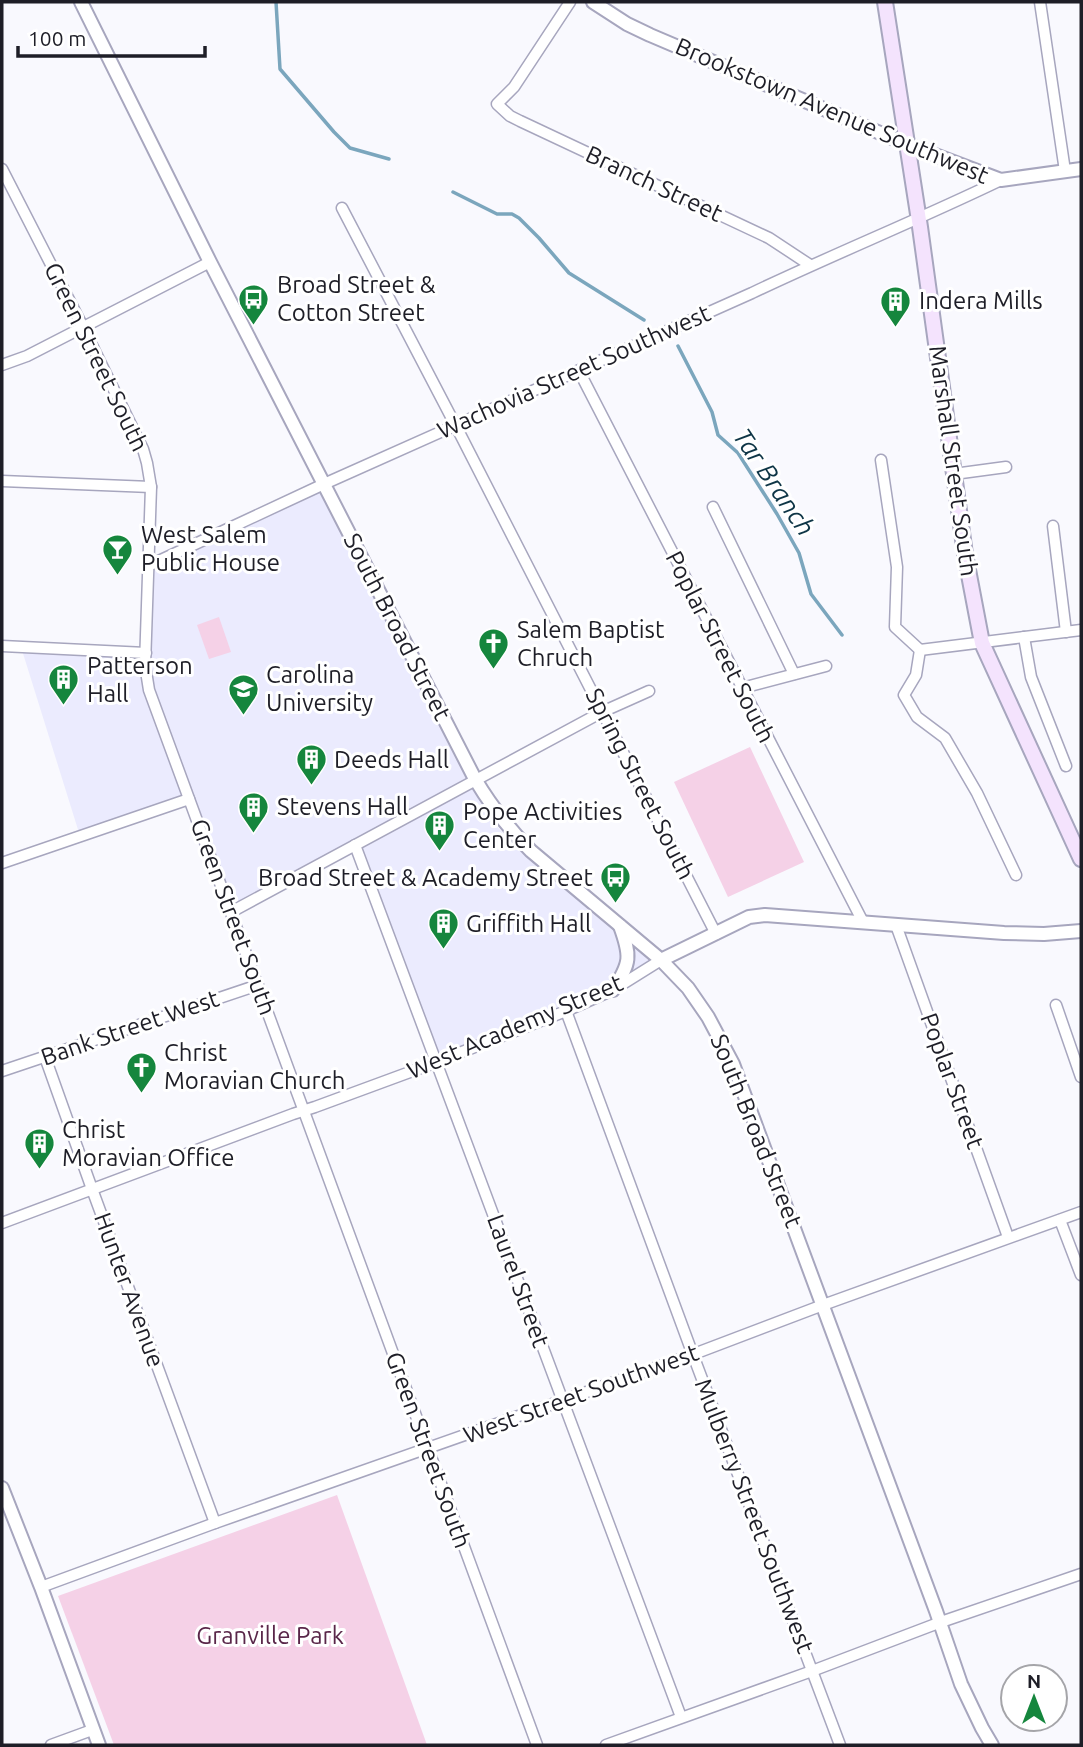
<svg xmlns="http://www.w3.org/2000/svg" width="1083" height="1747" font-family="Ubuntu,sans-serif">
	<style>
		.built { fill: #ebebfe }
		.green { fill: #f5d1e7 }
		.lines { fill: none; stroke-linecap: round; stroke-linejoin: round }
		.stream { stroke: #7ba6bd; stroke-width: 3.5 }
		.minor-casing { stroke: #a7a6be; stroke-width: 13 }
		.tertiary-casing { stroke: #a7a6be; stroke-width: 16 }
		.secondary-casing { stroke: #a7a6be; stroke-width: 18 }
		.minor { stroke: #fff; stroke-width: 10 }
		.tertiary { stroke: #fff; stroke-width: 12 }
		.secondary { stroke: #f4e3fd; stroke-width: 14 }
		.labels { text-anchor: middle; stroke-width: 6; stroke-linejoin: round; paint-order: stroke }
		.street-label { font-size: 24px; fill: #1e1e27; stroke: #fff }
		.poi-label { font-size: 24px; fill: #1e1e27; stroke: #fff; text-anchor: start }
		.park-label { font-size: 24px; fill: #592649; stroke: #fff }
		.water-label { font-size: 26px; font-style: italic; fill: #0e3546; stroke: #fff }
	</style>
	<rect width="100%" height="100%" fill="#f9f9fe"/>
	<path class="built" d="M 324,484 L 475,779 L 484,812 L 511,842 L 515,835 L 661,960 L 437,1062 L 355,845 L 231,912 L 189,799 L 80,836 L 21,647 L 145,653 L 148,566 Z"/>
	<g class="green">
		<path d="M 219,617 L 231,652 L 209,659 L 197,625 Z"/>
		<path d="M 750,747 L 804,862 L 728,897 L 674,782 Z"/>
		<path d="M 337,1495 L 427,1745 L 114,1745 L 58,1596 Z"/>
	</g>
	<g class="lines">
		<g class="stream">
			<path d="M 276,2 L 280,69 L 334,132 L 350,148 L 389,159"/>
			<path d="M 453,192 L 497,214 L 512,214 L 519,218 L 539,238 L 569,273 L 644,320"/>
			<path d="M 678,346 L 712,412 L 718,435 L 738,453 L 777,514 L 799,553 L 811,594 L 842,635"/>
		</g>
		<defs>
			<g id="minor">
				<path d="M 570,2 L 514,87 L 497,104 L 510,116 L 520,121 L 769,238 L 810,265"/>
				<path d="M 1040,2 L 1065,171"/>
				<path d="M 2,169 L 83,327 L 143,449 L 147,463 L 151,487 L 145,665 L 149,690 L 537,1745"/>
				<path d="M 342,208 L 460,434 L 716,934"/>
				<path d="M 2,365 L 27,356 L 210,262"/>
				<path d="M 579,371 L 863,922"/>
				<path d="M 881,460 L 897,567 L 895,627 L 920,650"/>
				<path d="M 954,474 L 1006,467"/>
				<path d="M 2,481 L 151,487"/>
				<path d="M 713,507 L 794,674"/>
				<path d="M 1053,526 L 1066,632"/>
				<path d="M 148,566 L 324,484 L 752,293 C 834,254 918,220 1001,180"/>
				<path d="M 1024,637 L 1031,677 L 1066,766"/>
				<path d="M 2,646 L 146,653"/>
				<path d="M 920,650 L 916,675 L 904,695 L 917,717 L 945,738 L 977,793 L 1016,875"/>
				<path d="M 920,650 L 1081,630"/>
				<path d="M 742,688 L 826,666"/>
				<path d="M 355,845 L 681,1717"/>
				<path d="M 2,863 L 189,799"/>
				<path d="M 231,912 L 602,712 L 649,691"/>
				<path d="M 896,925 L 1008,1237"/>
				<path d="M 1056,1005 L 1081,1077"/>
				<path d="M 566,1011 L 693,1355 L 840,1745"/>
				<path d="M 45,1057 L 92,1189 L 215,1523"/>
				<path d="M 2,1071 L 258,985"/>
				<path d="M 1060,1220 L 1081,1275"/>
				<path d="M 2,1223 L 293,1114 L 315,1107 L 429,1065 L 566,1011 L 613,990 L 661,960"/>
				<path d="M 41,1587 L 215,1523 L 686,1357 L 823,1305 L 1081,1212"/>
				<path d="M 51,1745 L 92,1730"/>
				<path d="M 606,1745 L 812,1671 L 941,1622 L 1081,1574"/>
			</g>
			<g id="tertiary">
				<path d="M 81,2 L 210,262 L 475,779 C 491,806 509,829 531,851 L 661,960 L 688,988 L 708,1017 L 733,1064 L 936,1611 L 961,1684 L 982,1728 L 992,1745"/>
				<path d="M 593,2 L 627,24 L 650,35 L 906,144 L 1001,180 L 1081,169"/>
				<path d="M 661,960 L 749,917 L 765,915 L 1004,933 L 1044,934 L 1081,931"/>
				<path d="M 613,990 C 631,963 631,956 620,926"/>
				<path d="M 2,1488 L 41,1587 L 99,1745"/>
			</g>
			<path id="secondary" d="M 885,2 L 920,227 L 965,554 L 982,643 L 1081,859"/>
		</defs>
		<use href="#minor" class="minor-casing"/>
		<use href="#tertiary" class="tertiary-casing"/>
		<use href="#secondary" class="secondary-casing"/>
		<use href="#minor" class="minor"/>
		<use href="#tertiary" class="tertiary"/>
		<use href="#secondary" class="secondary"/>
	</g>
	<defs>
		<symbol id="bus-pin" viewBox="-11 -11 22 30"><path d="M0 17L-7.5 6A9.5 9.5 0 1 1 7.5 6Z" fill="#15863d" stroke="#fff"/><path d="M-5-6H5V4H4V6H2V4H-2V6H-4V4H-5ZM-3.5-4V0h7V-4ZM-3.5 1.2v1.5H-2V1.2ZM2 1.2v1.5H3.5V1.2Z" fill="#fff"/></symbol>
		<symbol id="building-pin" viewBox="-11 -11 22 30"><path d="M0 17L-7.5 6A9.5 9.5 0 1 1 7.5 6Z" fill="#15863d" stroke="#fff"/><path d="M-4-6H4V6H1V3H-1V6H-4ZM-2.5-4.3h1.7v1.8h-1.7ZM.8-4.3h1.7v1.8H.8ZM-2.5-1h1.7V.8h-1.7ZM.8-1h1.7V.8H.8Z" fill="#fff"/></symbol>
		<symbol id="bar-pin" viewBox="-11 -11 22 30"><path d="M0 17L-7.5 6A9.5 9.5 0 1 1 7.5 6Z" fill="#15863d" stroke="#fff"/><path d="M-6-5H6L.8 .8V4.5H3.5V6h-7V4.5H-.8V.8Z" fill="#fff"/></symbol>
		<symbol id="church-pin" viewBox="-11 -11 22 30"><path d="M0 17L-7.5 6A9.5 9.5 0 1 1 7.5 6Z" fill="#15863d" stroke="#fff"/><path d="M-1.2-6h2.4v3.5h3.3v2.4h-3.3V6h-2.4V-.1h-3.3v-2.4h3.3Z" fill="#fff"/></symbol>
		<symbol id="university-pin" viewBox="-11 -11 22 30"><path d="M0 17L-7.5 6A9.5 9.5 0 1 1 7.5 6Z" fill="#15863d" stroke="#fff"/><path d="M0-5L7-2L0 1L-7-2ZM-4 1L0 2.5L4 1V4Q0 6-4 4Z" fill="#fff"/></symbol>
	</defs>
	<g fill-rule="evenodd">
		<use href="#bus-pin" x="236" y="282" width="35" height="47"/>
		<use href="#building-pin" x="878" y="284" width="35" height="47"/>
		<use href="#bar-pin" x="100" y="532" width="35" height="47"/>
		<use href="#church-pin" x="476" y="626" width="35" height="47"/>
		<use href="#building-pin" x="46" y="662" width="35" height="47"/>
		<use href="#university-pin" x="226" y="672" width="35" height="47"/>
		<use href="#building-pin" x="294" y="742" width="35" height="47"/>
		<use href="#building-pin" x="236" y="790" width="35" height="47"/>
		<use href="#building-pin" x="422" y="808" width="35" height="47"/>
		<use href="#bus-pin" x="598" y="860" width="35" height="47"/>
		<use href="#building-pin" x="426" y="906" width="35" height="47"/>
		<use href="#church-pin" x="124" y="1050" width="35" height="47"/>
		<use href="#building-pin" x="22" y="1126" width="35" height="47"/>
	</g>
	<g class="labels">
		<g class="street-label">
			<text transform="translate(832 111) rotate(23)" y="8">Brookstown Avenue Southwest</text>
			<text transform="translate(654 184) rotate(25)" y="8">Branch Street</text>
			<text transform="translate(96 357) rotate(64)" y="8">Green Street South</text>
			<text transform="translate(574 372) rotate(-24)" y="8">Wachovia Street Southwest</text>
			<text transform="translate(953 461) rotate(82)" y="8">Marshall Street South</text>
			<text transform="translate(397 627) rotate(63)" y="8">South Broad Street</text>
			<text transform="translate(720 647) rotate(63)" y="8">Poplar Street South</text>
			<text transform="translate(640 784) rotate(63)" y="8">Spring Street South</text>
			<text transform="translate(233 917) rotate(70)" y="8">Green Street South</text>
			<text transform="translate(515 1027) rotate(-23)" y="8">West Academy Street</text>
			<text transform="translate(130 1028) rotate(-19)" y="8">Bank Street West</text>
			<text transform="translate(952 1081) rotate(70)" y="8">Poplar Street</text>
			<text transform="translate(756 1131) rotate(68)" y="8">South Broad Street</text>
			<text transform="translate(518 1281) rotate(70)" y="8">Laurel Street</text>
			<text transform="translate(129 1290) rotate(70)" y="8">Hunter Avenue</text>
			<text transform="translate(581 1394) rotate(-20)" y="8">West Street Southwest</text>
			<text transform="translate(428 1450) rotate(70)" y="8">Green Street South</text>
			<text transform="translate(754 1516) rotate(69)" y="8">Mulberry Street Southwest</text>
		</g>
		<g class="poi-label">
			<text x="277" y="293">Broad Street &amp;<tspan x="277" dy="28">Cotton Street</tspan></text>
			<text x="919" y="309">Indera Mills</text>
			<text x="141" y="543">West Salem<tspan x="141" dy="28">Public House</tspan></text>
			<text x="517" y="638">Salem Baptist<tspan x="517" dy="28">Chruch</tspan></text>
			<text x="87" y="674">Patterson<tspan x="87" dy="28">Hall</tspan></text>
			<text x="266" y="683">Carolina<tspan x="266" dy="28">University</tspan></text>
			<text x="334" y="768">Deeds Hall</text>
			<text x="277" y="815">Stevens Hall</text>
			<text x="463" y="820">Pope Activities<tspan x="463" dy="28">Center</tspan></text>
			<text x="593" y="886" text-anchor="end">Broad Street &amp; Academy Street</text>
			<text x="466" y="932">Griffith Hall</text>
			<text x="164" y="1061">Christ<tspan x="164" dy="28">Moravian Church</tspan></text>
			<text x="62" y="1138">Christ<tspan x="62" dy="28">Moravian Office</tspan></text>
		</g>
		<g class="park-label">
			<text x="270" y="1644">Granville Park</text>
		</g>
		<g class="water-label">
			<text transform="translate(774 482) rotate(56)" y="9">Tar Branch</text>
		</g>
	</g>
	<rect width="1083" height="1747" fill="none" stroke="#1e1e27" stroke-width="7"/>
	<g transform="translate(1034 1698)"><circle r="33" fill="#ffffff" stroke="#a5a5a9" stroke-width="2"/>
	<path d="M0-5L12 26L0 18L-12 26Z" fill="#15863d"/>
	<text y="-10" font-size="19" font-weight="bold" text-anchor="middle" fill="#1e1e27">N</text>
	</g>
	<path d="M18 46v10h187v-10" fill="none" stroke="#1e1e27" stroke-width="3.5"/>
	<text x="28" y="46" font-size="21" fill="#1e1e27" stroke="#ffffff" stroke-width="5" paint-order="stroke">100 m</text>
</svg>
